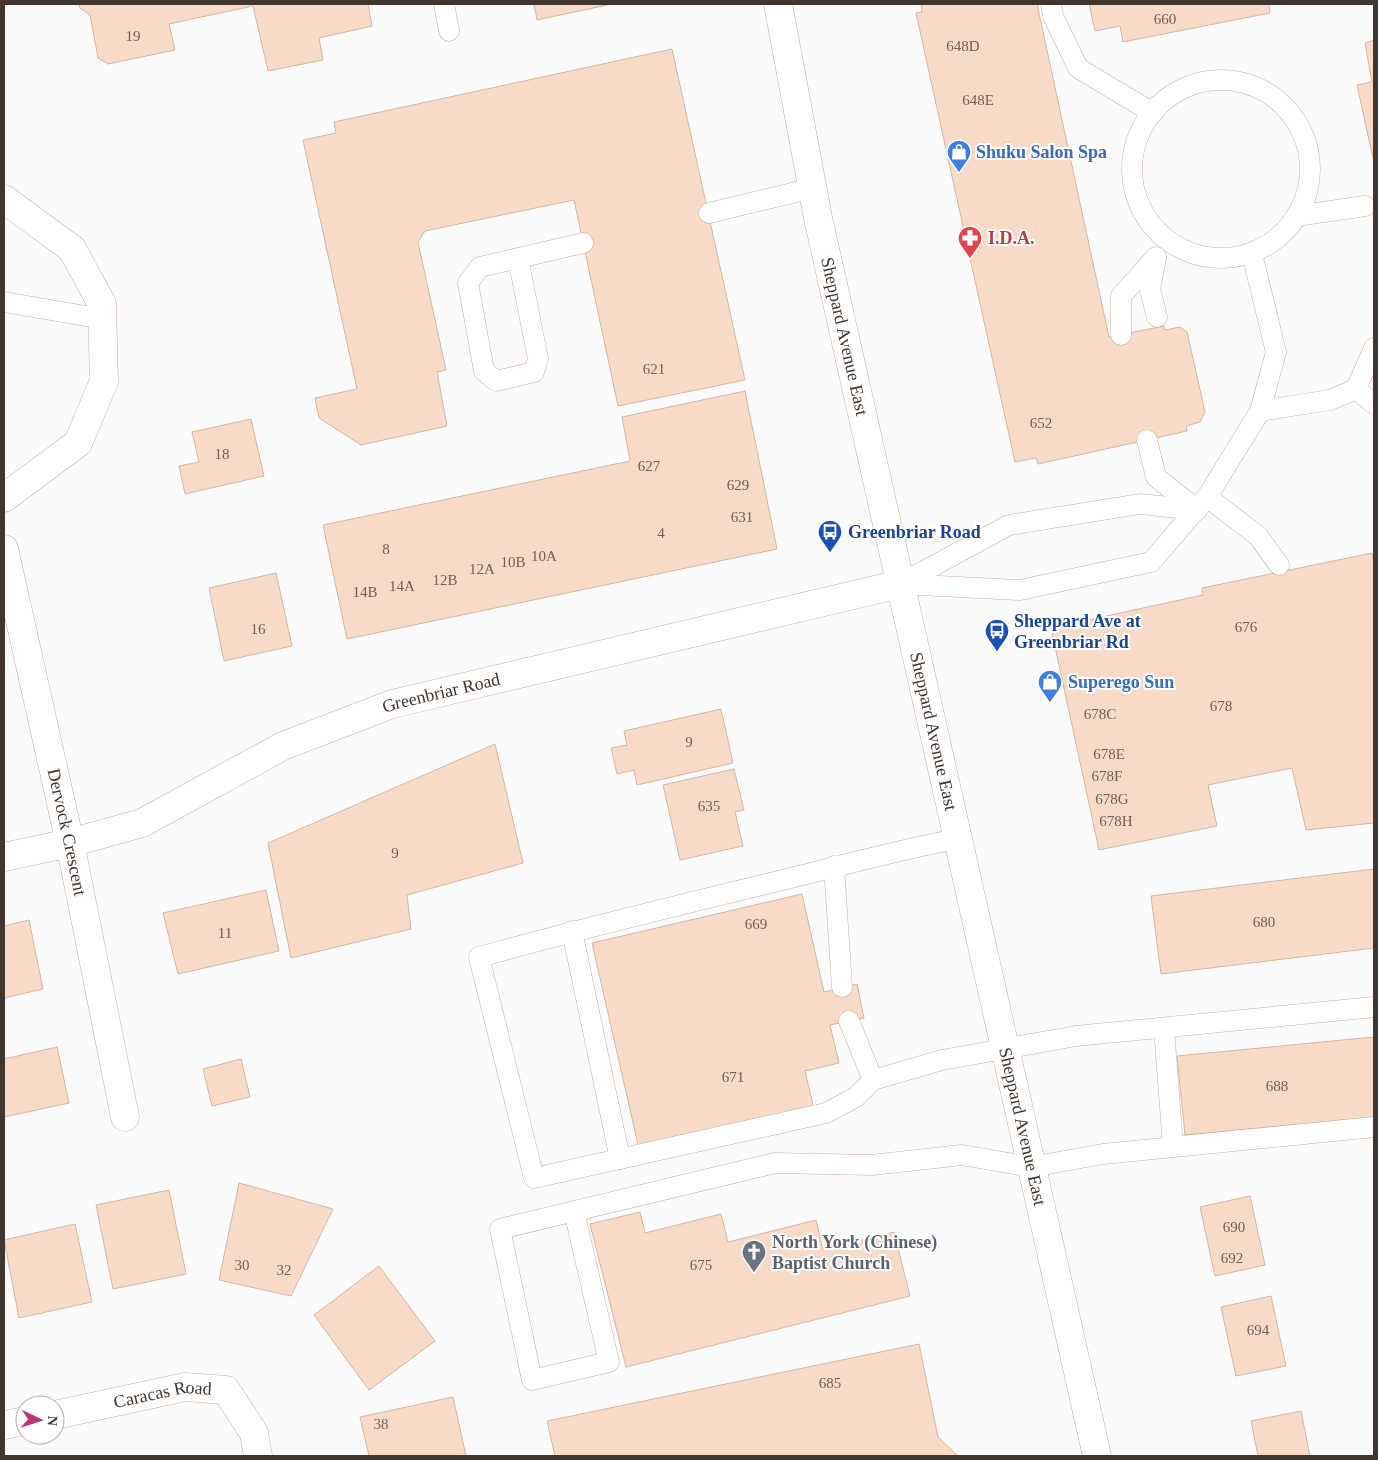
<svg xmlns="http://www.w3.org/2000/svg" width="1378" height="1460" font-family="'Times New Roman',serif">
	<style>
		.building { fill: #f8dac9; stroke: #d3b6a5 }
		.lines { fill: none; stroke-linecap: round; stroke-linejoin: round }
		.lane-casing { stroke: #caad9d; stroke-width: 21 }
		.street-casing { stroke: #caad9d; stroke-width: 29 }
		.secondary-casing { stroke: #caad9d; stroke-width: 29 }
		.lane { stroke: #fff; stroke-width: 20 }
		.street { stroke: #fff; stroke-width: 28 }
		.secondary { stroke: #fff; stroke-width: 28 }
		.labels { text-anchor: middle; stroke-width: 4; stroke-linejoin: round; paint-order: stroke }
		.number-label { font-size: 15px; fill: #6f5e55 }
		.shop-label { font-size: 18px; font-weight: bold; fill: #366cbe; stroke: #fff; text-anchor: start }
		.health-label { font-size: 18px; font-weight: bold; fill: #be3a42; stroke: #fff; text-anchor: start }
		.street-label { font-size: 18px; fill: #41352e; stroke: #fff }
		.transit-label { font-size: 18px; font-weight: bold; fill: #164399; stroke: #fff; text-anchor: start }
		.worship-label { font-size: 18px; font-weight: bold; fill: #5b616d; stroke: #fff; text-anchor: start }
	</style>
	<rect width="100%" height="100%" fill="#fafafa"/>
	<g class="building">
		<path d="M 79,4 L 368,4 L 372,26 L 319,38 L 323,60 L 268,71 L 253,6 L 169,24 L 175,50 L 108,64 L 98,58 L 90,15 L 80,8 Z"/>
		<path d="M 534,4 L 612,4 L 537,20 Z"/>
		<path d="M 921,4 L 1037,4 L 1109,337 L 1164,326 L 1165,330 L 1180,327 L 1187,332 L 1205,412 L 1200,422 L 1186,426 L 1187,431 L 1038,464 L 1036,458 L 1015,462 L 916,13 L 922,12 Z"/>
		<path d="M 1089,4 L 1269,4 L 1270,13 L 1123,42 L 1120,26 L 1095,31 Z"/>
		<path d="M 1374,40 L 1374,163 L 1357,85 L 1372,82 L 1365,43 Z"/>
		<path d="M 672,49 L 745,380 L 618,406 L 574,200 L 425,231 L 418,242 L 446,370 L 437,372 L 447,426 L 361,445 L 319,418 L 315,398 L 357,389 L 303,140 L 336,133 L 334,122 Z"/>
		<path d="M 745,391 L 777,549 L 347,639 L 323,525 L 630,461 L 622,417 Z"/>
		<path d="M 251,419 L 264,476 L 185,494 L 179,466 L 199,462 L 192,432 Z"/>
		<path d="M 1372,553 L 1374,566 L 1374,823 L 1306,830 L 1292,768 L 1208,785 L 1217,826 L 1099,850 L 1051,628 L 1203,595 L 1202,588 Z"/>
		<path d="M 276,573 L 292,646 L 224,661 L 209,588 Z"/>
		<path d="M 721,709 L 733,763 L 637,785 L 634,770 L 617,774 L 611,748 L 627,745 L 624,731 Z"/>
		<path d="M 495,744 L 523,863 L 407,895 L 411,929 L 291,958 L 268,843 Z"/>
		<path d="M 734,769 L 744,810 L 735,812 L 743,846 L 680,860 L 663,785 Z"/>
		<path d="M 1374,869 L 1374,948 L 1161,974 L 1151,896 Z"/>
		<path d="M 266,890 L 279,951 L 178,974 L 163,913 Z"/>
		<path d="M 802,894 L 824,992 L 857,984 L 864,1018 L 830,1025 L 839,1063 L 805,1071 L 814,1109 L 639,1149 L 592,943 Z"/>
		<path d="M 29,920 L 43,989 L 4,998 L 4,926 Z"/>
		<path d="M 1374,1037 L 1374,1117 L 1185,1135 L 1177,1056 Z"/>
		<path d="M 57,1047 L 69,1103 L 4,1117 L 4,1059 Z"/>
		<path d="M 241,1059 L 250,1097 L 212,1106 L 203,1069 Z"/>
		<path d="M 239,1183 L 333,1209 L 291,1296 L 219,1280 Z"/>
		<path d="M 169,1190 L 186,1274 L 113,1289 L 96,1205 Z"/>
		<path d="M 1250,1196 L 1265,1265 L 1215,1276 L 1200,1207 Z"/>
		<path d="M 640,1212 L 645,1233 L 721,1214 L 728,1242 L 816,1220 L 823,1250 L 894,1232 L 910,1296 L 626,1367 L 590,1224 Z"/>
		<path d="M 75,1224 L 92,1302 L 19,1318 L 4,1240 Z"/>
		<path d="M 379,1266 L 435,1341 L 369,1390 L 314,1315 Z"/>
		<path d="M 1271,1296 L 1286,1366 L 1236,1376 L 1221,1307 Z"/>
		<path d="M 919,1344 L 938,1437 L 958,1456 L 555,1456 L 547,1421 Z"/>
		<path d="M 453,1397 L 466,1456 L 369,1456 L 360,1417 Z"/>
		<path d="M 1301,1411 L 1310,1456 L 1258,1456 L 1251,1421 Z"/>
	</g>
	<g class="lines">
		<defs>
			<g id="lane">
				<path d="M 444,4 L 449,31"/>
				<path d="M 1051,4 L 1053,16 L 1078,68 L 1153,113"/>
				<circle cx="1221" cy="169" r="89"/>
				<path d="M 709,213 L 813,188"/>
				<path d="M 1296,216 L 1365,206"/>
				<path d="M 518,258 L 538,359 L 534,372 L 496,381 L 484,371 L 468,283 L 480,267 L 583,243"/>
				<path d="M 1156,258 L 1150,289 L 1157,317"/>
				<path d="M 4,302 L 103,319"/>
				<path d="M 1121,335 L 1121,296 L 1156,257"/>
				<path d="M 1374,348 L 1356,389 L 1374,404"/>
				<path d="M 1260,411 L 1330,400 L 1356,389"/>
				<path d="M 1147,440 L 1156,477 L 1197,510"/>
				<path d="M 1207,497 L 1258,536 L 1279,565"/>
				<path d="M 900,584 L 1020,590 L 1151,562 L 1207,497 L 1260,411 L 1276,352 L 1252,254"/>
				<path d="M 900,584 L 1009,525 L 1140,504 L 1197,510"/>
				<path d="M 957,839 C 891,851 827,870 762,885 C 667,908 573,931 479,957 L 534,1178 L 826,1113 L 856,1097 L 873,1080 L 942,1060 L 1076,1036 L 1374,1007"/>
				<path d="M 834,866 L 842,987"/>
				<path d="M 572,931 L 620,1159"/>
				<path d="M 849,1021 L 873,1080"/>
				<path d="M 1164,1028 L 1173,1147"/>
				<path d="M 574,1211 L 609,1362 L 532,1380 L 500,1229 L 775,1163 L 872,1165 L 962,1155 L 1031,1167 L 1103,1154 L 1374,1127"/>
			</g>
			<g id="street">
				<path d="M 4,199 L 72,249 L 102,304 L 104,381 L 78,443 L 4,498"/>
				<path id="s1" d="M 4,549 L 70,843 L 125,1117"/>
				<path id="s2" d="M 4,857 L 70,843 L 142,823 L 283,746 L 392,704 L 900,584"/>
				<path id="s3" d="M 55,1415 L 185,1387 L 226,1390 L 254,1433 L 258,1456"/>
				<path d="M 4,1425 L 25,1421"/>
			</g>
			<g id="secondary">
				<path id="s4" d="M 778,4 L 818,218 L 1097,1456"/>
			</g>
		</defs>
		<use href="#lane" class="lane-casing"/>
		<use href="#street" class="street-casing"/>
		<use href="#secondary" class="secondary-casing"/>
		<use href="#lane" class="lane"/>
		<use href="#street" class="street"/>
		<use href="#secondary" class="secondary"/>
	</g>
	<defs>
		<symbol id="shop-pin" viewBox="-11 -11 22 30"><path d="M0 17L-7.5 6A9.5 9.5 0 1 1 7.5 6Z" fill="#3f7fe0" stroke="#fff"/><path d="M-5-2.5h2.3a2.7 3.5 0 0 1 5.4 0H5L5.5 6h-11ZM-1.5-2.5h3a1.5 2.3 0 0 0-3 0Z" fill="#fff"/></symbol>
		<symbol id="pharmacy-pin" viewBox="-11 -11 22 30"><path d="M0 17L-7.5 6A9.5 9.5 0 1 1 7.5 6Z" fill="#e0444e" stroke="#fff"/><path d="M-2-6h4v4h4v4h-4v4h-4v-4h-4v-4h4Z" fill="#fff"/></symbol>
		<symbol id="bus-pin" viewBox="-11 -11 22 30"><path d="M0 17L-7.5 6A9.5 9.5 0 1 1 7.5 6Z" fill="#1a4fb4" stroke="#fff"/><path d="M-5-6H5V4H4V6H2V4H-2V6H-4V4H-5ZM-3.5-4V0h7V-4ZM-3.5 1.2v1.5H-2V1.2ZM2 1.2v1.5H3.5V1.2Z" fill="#fff"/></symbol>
		<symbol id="church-pin" viewBox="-11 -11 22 30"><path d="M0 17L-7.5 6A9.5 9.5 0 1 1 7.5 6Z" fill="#6b7280" stroke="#fff"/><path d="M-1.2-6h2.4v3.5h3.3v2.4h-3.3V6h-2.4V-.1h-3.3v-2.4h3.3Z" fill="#fff"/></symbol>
	</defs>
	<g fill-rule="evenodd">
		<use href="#shop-pin" x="945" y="138" width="28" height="38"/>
		<use href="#pharmacy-pin" x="956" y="224" width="28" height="38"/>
		<use href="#bus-pin" x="816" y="518" width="28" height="38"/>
		<use href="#bus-pin" x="983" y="617" width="28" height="38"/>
		<use href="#shop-pin" x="1036" y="668" width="28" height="38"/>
		<use href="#church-pin" x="740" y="1238" width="28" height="38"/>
	</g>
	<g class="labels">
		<g class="number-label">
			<text x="1165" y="24">660</text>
			<text x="133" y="41">19</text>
			<text x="963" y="51">648D</text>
			<text x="978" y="105">648E</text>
			<text x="654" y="374">621</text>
			<text x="1041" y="428">652</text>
			<text x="222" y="459">18</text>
			<text x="649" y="471">627</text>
			<text x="738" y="490">629</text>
			<text x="742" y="522">631</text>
			<text x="661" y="538">4</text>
			<text x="386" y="554">8</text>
			<text x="544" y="561">10A</text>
			<text x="513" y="567">10B</text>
			<text x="482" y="574">12A</text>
			<text x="445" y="585">12B</text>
			<text x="402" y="591">14A</text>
			<text x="365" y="597">14B</text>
			<text x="1246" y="632">676</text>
			<text x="258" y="634">16</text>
			<text x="1221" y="711">678</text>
			<text x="1100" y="719">678C</text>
			<text x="689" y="747">9</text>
			<text x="1109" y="759">678E</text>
			<text x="1107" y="781">678F</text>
			<text x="1112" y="804">678G</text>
			<text x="709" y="811">635</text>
			<text x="1116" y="826">678H</text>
			<text x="395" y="858">9</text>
			<text x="1264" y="927">680</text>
			<text x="756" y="929">669</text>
			<text x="225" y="938">11</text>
			<text x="733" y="1082">671</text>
			<text x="1277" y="1091">688</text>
			<text x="1234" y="1232">690</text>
			<text x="1232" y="1263">692</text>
			<text x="242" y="1270">30</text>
			<text x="701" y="1270">675</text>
			<text x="284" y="1275">32</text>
			<text x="1258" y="1335">694</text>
			<text x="830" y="1388">685</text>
			<text x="381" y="1429">38</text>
		</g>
		<g class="shop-label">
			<text x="976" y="158">Shuku Salon Spa</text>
			<text x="1068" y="688">Superego Sun</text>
		</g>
		<g class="health-label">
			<text x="988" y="244">I.D.A.</text>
		</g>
		<g class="street-label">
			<text dy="6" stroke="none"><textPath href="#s4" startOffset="339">Sheppard Avenue East</textPath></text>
			<text dy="6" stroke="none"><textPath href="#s2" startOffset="470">Greenbriar Road</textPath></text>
			<text dy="6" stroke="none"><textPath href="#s4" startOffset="744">Sheppard Avenue East</textPath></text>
			<text dy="6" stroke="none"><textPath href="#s1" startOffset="290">Dervock Crescent</textPath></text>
			<text dy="6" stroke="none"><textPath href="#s4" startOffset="1149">Sheppard Avenue East</textPath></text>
			<text dy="6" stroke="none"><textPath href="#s3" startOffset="110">Caracas Road</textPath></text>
		</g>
		<g class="transit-label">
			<text x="848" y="538">Greenbriar Road</text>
			<text x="1014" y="627">Sheppard Ave at<tspan x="1014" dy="21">Greenbriar Rd</tspan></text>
		</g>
		<g class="worship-label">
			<text x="772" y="1248">North York (Chinese)<tspan x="772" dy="21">Baptist Church</tspan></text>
		</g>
	</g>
	<rect width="1378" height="1460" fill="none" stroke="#41352e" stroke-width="10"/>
	<g transform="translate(40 1420) rotate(94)"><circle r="24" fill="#ffffff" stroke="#b3aeab"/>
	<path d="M0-4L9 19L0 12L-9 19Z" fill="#bd3572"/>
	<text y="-8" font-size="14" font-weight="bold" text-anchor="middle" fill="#41352e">N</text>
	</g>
</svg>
